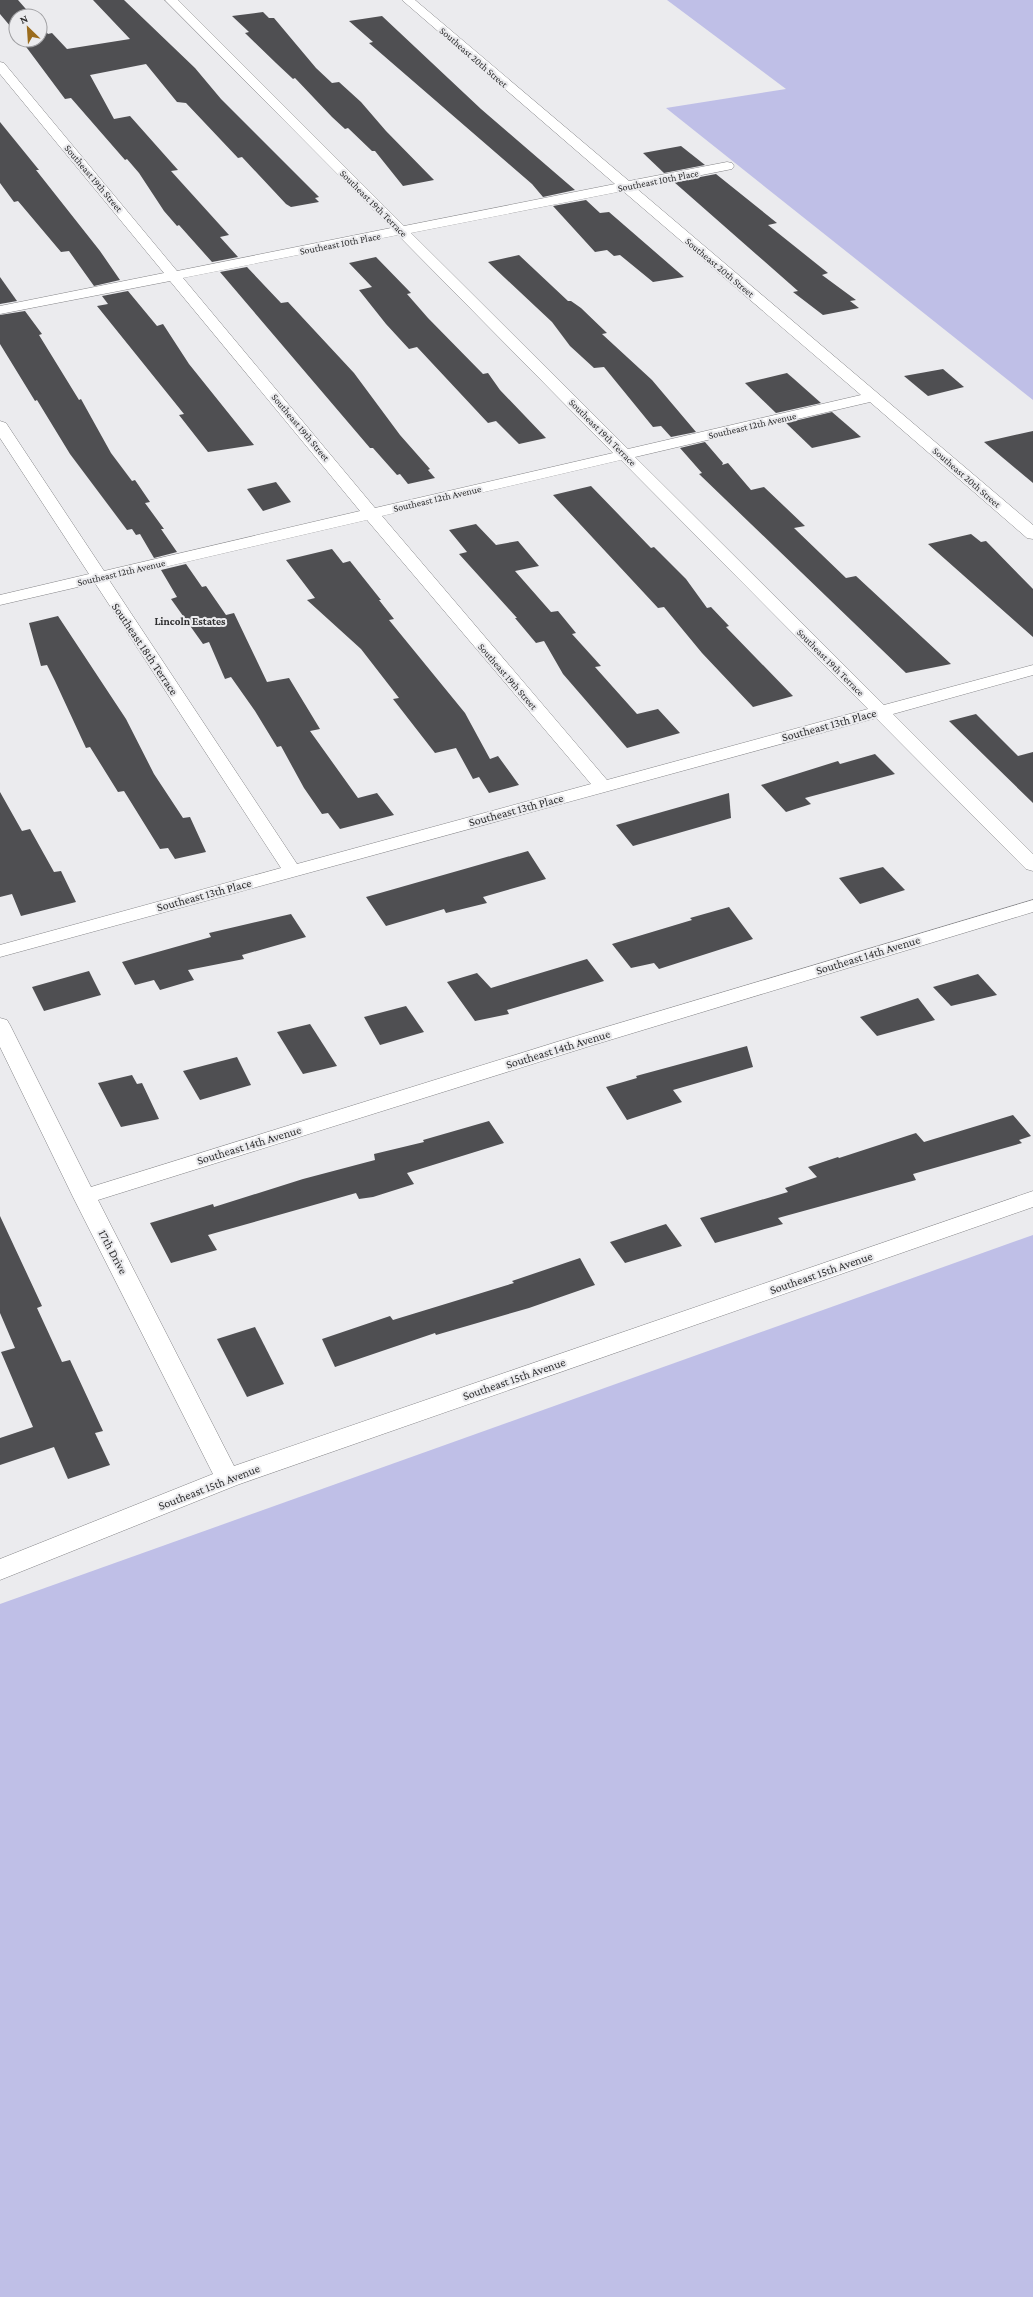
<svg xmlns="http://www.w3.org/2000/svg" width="1033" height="2297" font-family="'Crimson Pro',serif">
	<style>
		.green { fill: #bfbfe7 }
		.building { fill: #4f4f52 }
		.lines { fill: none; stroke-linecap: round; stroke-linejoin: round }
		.minor-casing { stroke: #848487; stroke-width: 1 }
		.minor { fill: #fff; fill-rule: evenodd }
		.labels { text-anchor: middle; stroke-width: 4; stroke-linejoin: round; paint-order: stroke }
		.far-street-label { font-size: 10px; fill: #2e2e2f; stroke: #ebebee }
		.far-neighbourhood-label { font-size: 11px; font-weight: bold; fill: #2e2e2f; stroke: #ebebee }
		.street-label { font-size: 12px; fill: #2e2e2f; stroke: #ebebee }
	</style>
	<rect width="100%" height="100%" fill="#ebebee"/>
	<g class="green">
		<path d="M 667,0 L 1033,0 L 1033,400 L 666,108 L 786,89 Z"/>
		<path d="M 1033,1235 L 1033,2297 L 0,2297 L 0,1604 Z"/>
	</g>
	<g class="building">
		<path d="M 0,0 L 18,0 L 32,16 L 16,16 L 16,33 L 0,14 Z"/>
		<path d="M 93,0 L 124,0 L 195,68 L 221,99 L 319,197 L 315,198 L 319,202 L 291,207 L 286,204 L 242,157 L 238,158 L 186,103 L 177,102 L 146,64 L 90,75 L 114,119 L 130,116 L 178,170 L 171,171 L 229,235 L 220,237 L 238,257 L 212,262 L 179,225 L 177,226 L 164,211 L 139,173 L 127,159 L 125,160 L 71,98 L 65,99 L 21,40 L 40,40 L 40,24 L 48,34 L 52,33 L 67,49 L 130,39 Z"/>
		<path d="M 263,12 L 269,18 L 274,18 L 316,68 L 332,83 L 339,82 L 361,102 L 386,131 L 434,180 L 403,186 L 375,151 L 372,151 L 348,128 L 345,129 L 332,117 L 295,78 L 293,79 L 276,63 L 245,33 L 249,32 L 232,16 Z"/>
		<path d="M 382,16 L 481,109 L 575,190 L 543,197 L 532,184 L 369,43 L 373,42 L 349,21 Z"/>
		<path d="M 0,122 L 39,170 L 36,170 L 100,251 L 120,280 L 94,286 L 69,251 L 61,252 L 18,201 L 14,202 L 0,183 Z"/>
		<path d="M 681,146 L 705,165 L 664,173 L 643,153 Z"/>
		<path d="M 716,174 L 777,223 L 768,225 L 828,273 L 822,275 L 856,300 L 850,301 L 859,308 L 823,315 L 793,292 L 798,291 L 674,182 Z"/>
		<path d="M 586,200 L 600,213 L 609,212 L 684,277 L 653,282 L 620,255 L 614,256 L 607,250 L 595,252 L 553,206 Z"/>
		<path d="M 519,255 L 568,301 L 571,301 L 581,308 L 607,333 L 602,334 L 652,380 L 696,432 L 671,437 L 661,426 L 653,427 L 604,367 L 594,368 L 570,346 L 552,322 L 488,262 Z"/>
		<path d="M 376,257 L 411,293 L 407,294 L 428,318 L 483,374 L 488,373 L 500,390 L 546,438 L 519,444 L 496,421 L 488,423 L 417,347 L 409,349 L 386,324 L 359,290 L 372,287 L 349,263 Z"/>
		<path d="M 247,267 L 281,303 L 288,302 L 354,373 L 400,435 L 430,469 L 428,470 L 435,478 L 408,484 L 400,474 L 397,475 L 373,448 L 370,448 L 220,272 Z"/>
		<path d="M 0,277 L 17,301 L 0,304 Z"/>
		<path d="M 128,291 L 157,326 L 163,324 L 189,364 L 254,445 L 208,452 L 179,415 L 184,414 L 97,306 L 108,304 L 102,296 Z"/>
		<path d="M 25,311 L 42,334 L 39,335 L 79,400 L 81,399 L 111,453 L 132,481 L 135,480 L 150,502 L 145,503 L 164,529 L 161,529 L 177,552 L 154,558 L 140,534 L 136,535 L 132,529 L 127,530 L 70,454 L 37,400 L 35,401 L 0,344 L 0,315 Z"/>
		<path d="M 943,369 L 964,387 L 928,396 L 904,376 Z"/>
		<path d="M 787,373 L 794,379 L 821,403 L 776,413 L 745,383 Z"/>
		<path d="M 832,412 L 861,437 L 812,448 L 786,423 Z"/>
		<path d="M 1033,431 L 1033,483 L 984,442 Z"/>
		<path d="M 705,442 L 723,463 L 722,465 L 728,463 L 751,490 L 764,487 L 805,526 L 794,528 L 846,578 L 856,576 L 951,664 L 906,673 L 699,474 L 702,473 L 680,448 Z"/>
		<path d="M 276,482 L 291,502 L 263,511 L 247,489 Z"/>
		<path d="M 591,486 L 651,548 L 654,547 L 686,579 L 707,608 L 711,607 L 729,626 L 726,627 L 793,696 L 753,707 L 702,653 L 664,607 L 658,608 L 553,495 Z"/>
		<path d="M 476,524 L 496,545 L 518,541 L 539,566 L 515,571 L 551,612 L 558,611 L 576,633 L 572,634 L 601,666 L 595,667 L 637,714 L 658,709 L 680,733 L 627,748 L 563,674 L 544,641 L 536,643 L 515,618 L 517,618 L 459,554 L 467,552 L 449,530 Z"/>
		<path d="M 971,534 L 981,542 L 986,541 L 1033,589 L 1033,637 L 928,544 Z"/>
		<path d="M 332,549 L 343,563 L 350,561 L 381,600 L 379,600 L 394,619 L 389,620 L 465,713 L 490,759 L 498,756 L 519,785 L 489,793 L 479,777 L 473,779 L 456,748 L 435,753 L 393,699 L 399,698 L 361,649 L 307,600 L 315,598 L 286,560 Z"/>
		<path d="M 186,564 L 202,587 L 206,586 L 226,615 L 234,613 L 267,682 L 289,678 L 320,729 L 310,731 L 358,798 L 377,793 L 394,815 L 340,829 L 328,813 L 322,814 L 304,788 L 281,746 L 277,747 L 255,711 L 231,677 L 225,679 L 209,642 L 203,644 L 171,599 L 177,597 L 161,570 Z"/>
		<path d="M 58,616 L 126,719 L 154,774 L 183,818 L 190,817 L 206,852 L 175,859 L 168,848 L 160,849 L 124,791 L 118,792 L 90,747 L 86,748 L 55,681 L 47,665 L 41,666 L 29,623 Z"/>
		<path d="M 976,714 L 1018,756 L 1033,752 L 1033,803 L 949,721 Z"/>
		<path d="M 875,754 L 895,774 L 805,798 L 811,804 L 786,812 L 761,785 L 838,761 L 840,764 Z"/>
		<path d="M 0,792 L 22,831 L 30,829 L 54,872 L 61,871 L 76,902 L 21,916 L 12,894 L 0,897 Z"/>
		<path d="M 729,793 L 731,818 L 633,846 L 616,825 Z"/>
		<path d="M 528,851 L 546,879 L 483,897 L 487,903 L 446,913 L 444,909 L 386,926 L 366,897 Z"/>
		<path d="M 883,867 L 905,890 L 860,904 L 839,878 Z"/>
		<path d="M 729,907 L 753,939 L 659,969 L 654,963 L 631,968 L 612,944 L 692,920 L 690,918 Z"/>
		<path d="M 291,914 L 306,937 L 242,955 L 244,959 L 188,970 L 194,980 L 160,990 L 154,980 L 135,985 L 122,962 L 211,937 L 209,933 Z"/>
		<path d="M 587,959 L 604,981 L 507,1010 L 509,1014 L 475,1021 L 447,982 L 477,973 L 491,988 Z"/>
		<path d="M 89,971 L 101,995 L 44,1011 L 32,987 Z"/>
		<path d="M 978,974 L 997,995 L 951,1006 L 933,987 Z"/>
		<path d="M 918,998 L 935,1020 L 877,1036 L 860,1017 Z"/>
		<path d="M 406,1006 L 424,1032 L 380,1045 L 364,1017 Z"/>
		<path d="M 310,1024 L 337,1066 L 303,1074 L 277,1032 Z"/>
		<path d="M 747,1046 L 753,1067 L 673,1090 L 682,1102 L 627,1120 L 606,1087 L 637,1078 L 636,1076 Z"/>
		<path d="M 237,1057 L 251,1085 L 200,1100 L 183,1071 Z"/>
		<path d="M 132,1075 L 137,1084 L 142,1083 L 159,1119 L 121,1127 L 98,1083 Z"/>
		<path d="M 1013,1115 L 1031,1136 L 1019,1140 L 1022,1143 L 913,1174 L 916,1180 L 778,1218 L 783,1224 L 715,1243 L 700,1218 L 788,1192 L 785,1188 L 817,1177 L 808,1167 L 838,1157 L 839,1158 L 916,1133 L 924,1142 Z"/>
		<path d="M 489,1121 L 504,1143 L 407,1173 L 414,1184 L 373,1197 L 359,1199 L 356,1193 L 208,1235 L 217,1250 L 171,1263 L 150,1223 L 213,1204 L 214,1207 L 303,1179 L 375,1160 L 374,1154 L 424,1142 L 423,1140 Z"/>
		<path d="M 0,1216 L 42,1306 L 37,1308 L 62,1362 L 70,1360 L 103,1431 L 95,1433 L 110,1465 L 68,1479 L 54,1447 L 0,1465 L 0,1438 L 33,1427 L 1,1352 L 15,1348 L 0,1313 Z"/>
		<path d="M 666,1224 L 682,1246 L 625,1263 L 610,1242 Z"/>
		<path d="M 580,1258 L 595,1285 L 529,1308 L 436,1335 L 435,1333 L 335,1367 L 322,1339 L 390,1316 L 393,1320 L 514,1283 L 512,1281 Z"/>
		<path d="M 255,1327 L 284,1384 L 247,1397 L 217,1339 Z"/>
	</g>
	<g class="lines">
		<defs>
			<g id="minor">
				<path d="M 165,0 L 178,0 L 404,226 L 615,184 L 402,0 L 415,0 L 629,181 L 727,162 L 732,163 L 734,166 L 732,169 L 636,188 L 1033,525 L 1033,539 L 1027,538 L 870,402 L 635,457 L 884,705 L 1033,665 L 1033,675 L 893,714 L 1033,854 L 1033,871 L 1026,869 L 876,718 L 0,957 L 0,945 L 281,868 L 95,583 L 0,605 L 0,595 L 89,574 L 0,438 L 0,421 L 6,423 L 104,571 L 360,511 L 170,281 L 0,314 L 0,306 L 164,273 L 0,74 L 0,62 L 4,63 L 177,271 L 391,228 ZM 623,191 L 861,395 L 628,449 L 411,233 ZM 398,235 L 613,453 L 375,508 L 183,278 ZM 621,460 L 868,709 L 607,780 L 382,516 ZM 367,520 L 591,784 L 297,864 L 109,580 Z"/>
				<path d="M 1033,900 L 1033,912 L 590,1046 L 98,1200 L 234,1466 L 1033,1191 L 1033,1207 L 237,1485 L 0,1580 L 0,1559 L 213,1474 L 73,1197 L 0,1047 L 0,1018 L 7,1020 L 10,1025 L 91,1187 L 576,1036 Z"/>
			</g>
		</defs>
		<use href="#minor" class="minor-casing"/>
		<use href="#minor" class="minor"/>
	</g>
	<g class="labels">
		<g class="far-street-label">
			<text transform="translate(474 57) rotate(41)" y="4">Southeast 20th Street</text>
			<text transform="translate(94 178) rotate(50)" y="4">Southeast 19th Street</text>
			<text transform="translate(658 180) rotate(-11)" y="4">Southeast 10th Place</text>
			<text transform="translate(374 203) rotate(45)" y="4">Southeast 19th Terrace</text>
			<text transform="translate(340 243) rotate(-11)" y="4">Southeast 10th Place</text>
			<text transform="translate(720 267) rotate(40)" y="4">Southeast 20th Street</text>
			<text transform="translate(752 425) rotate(-13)" y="4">Southeast 12th Avenue</text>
			<text transform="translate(301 427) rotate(50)" y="4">Southeast 19th Street</text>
			<text transform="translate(603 432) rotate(45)" y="4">Southeast 19th Terrace</text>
			<text transform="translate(967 477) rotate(41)" y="4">Southeast 20th Street</text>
			<text transform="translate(437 498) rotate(-13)" y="4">Southeast 12th Avenue</text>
			<text transform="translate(121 572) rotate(-13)" y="4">Southeast 12th Avenue</text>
			<text transform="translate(831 662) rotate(45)" y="4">Southeast 19th Terrace</text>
			<text transform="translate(508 676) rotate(49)" y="4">Southeast 19th Street</text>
		</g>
		<g class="far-neighbourhood-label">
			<text x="190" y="625">Lincoln Estates</text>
		</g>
		<g class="street-label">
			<text transform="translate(145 649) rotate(56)" y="4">Southeast 18th Terrace</text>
			<text transform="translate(829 725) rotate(-15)" y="4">Southeast 13th Place</text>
			<text transform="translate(516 810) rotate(-15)" y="4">Southeast 13th Place</text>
			<text transform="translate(204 895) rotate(-15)" y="4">Southeast 13th Place</text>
			<text transform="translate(868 955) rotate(-17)" y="4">Southeast 14th Avenue</text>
			<text transform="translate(558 1049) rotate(-17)" y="4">Southeast 14th Avenue</text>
			<text transform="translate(249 1145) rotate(-17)" y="4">Southeast 14th Avenue</text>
			<text transform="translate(113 1252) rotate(62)" y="4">17th Drive</text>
			<text transform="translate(821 1273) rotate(-19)" y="4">Southeast 15th Avenue</text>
			<text transform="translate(514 1379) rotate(-19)" y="4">Southeast 15th Avenue</text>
			<text transform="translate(209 1487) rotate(-21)" y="4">Southeast 15th Avenue</text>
		</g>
	</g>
	<g transform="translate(28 28) rotate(335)"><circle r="19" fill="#ebebee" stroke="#9f9fa2"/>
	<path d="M0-3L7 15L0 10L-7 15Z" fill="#9b6c1d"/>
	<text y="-6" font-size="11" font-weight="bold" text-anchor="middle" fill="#2e2e2f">N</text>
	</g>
</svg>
